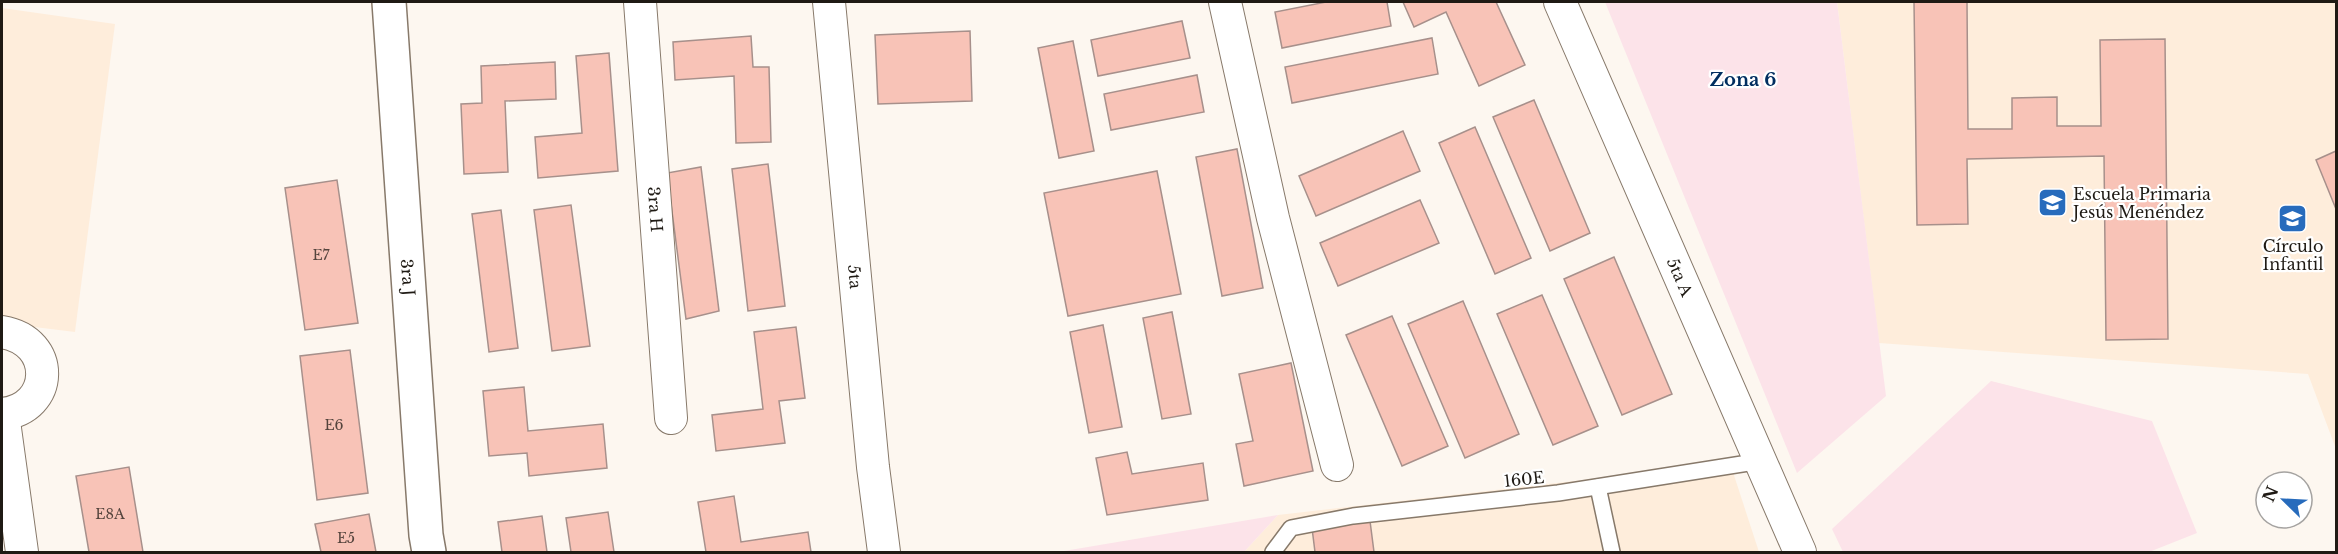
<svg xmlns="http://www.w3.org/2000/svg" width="2338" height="554" font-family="'Libre Baskerville',serif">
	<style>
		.built { fill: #feeddb }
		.green { fill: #fce3e9 }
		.building { fill: #f8c3b7; stroke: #a7908b; stroke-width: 1.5 }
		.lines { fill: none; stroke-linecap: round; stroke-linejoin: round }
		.lane-casing { stroke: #87796a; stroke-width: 18 }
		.street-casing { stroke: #87796a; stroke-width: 34 }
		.secondary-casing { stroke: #87796a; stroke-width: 36 }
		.lane { stroke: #fff; stroke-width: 15 }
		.street { stroke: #fff; stroke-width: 32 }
		.secondary { stroke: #fff; stroke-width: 33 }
		.labels { text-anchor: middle; stroke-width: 4.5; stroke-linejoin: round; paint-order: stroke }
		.number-label { font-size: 14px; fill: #55443d }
		.poi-label { font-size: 16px; fill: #1f1a14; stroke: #fff; text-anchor: start }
		.street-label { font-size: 16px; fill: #1f1a14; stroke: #fff }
		.neighbourhood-label { font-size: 18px; font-weight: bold; fill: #012e60; stroke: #fff }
	</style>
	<rect width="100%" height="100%" fill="#fdf7f0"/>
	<g class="built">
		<path d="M 1837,2 L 2336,2 L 2336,449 L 2308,374 L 1879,343 Z"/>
		<path d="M 2,8 L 115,24 L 75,332 L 2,323 Z"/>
		<path d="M 1730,463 L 1759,552 L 1244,552 L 1278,515 Z"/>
	</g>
	<g class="green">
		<path d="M 1605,2 L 1837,2 L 1886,396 L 1797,473 Z"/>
		<path d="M 1991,381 L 2152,421 L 2197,533 L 2149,552 L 1843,552 L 1832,529 Z"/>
		<path d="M 1278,515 L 1244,552 L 1058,552 Z"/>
	</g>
	<g class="building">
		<path d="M 1326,2 L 1387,2 L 1391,26 L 1282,48 L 1275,12 Z"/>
		<path d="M 1403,2 L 1496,2 L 1525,65 L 1479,86 L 1446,12 L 1414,27 Z"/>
		<path d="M 1914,2 L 1967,2 L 1968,129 L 2012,129 L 2012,98 L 2057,97 L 2057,126 L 2101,126 L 2100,40 L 2165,39 L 2168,339 L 2106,340 L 2104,156 L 1967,159 L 1968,224 L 1917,225 Z"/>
		<path d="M 1182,21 L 1190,58 L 1098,76 L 1091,40 Z"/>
		<path d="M 970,31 L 972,101 L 878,104 L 875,35 Z"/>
		<path d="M 751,36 L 753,67 L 769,67 L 771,142 L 736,143 L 734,76 L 675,80 L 673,42 Z"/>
		<path d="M 1432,38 L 1438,74 L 1292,103 L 1285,67 Z"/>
		<path d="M 1073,41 L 1094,151 L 1059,158 L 1038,48 Z"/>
		<path d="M 609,53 L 618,171 L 538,178 L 535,137 L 582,133 L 576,56 Z"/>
		<path d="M 555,62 L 556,99 L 505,101 L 508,172 L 464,174 L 461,104 L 482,103 L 481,66 Z"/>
		<path d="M 1197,75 L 1204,112 L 1111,130 L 1104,94 Z"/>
		<path d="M 1534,100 L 1590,233 L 1550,251 L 1493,117 Z"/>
		<path d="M 1475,127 L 1531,258 L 1495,274 L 1439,143 Z"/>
		<path d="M 1403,131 L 1420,171 L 1316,216 L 1299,176 Z"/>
		<path d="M 1237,149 L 1263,288 L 1222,296 L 1196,157 Z"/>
		<path d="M 2336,151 L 2336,209 L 2316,160 Z"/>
		<path d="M 768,164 L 785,306 L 748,311 L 732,169 Z"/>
		<path d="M 701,167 L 719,311 L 686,319 L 667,173 Z"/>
		<path d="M 1157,171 L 1181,294 L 1068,316 L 1044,193 Z"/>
		<path d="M 337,180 L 358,323 L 305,330 L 285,188 Z"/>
		<path d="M 1420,200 L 1439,243 L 1338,286 L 1320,243 Z"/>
		<path d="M 571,205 L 590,346 L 552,351 L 534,210 Z"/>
		<path d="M 501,210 L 518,348 L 489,352 L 472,214 Z"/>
		<path d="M 1614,257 L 1672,394 L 1622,415 L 1564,279 Z"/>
		<path d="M 1542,295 L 1598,426 L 1553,445 L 1497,314 Z"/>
		<path d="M 1463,301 L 1519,434 L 1465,458 L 1408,324 Z"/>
		<path d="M 1172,312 L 1191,414 L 1162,419 L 1143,318 Z"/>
		<path d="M 1392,316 L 1448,446 L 1402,466 L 1346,335 Z"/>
		<path d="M 1103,325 L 1122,427 L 1089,433 L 1070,332 Z"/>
		<path d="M 796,327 L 805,398 L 779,401 L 785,443 L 716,451 L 712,415 L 763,409 L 754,332 Z"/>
		<path d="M 350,350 L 368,493 L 317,500 L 300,356 Z"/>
		<path d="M 1291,363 L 1313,471 L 1244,486 L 1236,444 L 1253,441 L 1239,374 Z"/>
		<path d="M 524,387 L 528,431 L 603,424 L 607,468 L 529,476 L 527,453 L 489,456 L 483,391 Z"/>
		<path d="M 1127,452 L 1132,474 L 1203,463 L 1208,500 L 1107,515 L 1096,458 Z"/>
		<path d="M 129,467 L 143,552 L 89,552 L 76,476 Z"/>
		<path d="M 734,496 L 741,542 L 808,532 L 811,552 L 706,552 L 698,502 Z"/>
		<path d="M 608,512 L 614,552 L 571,552 L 566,518 Z"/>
		<path d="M 369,514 L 376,552 L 321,552 L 315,524 Z"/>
		<path d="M 542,516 L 547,552 L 502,552 L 498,522 Z"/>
		<path d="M 1370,521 L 1374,552 L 1315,552 L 1312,528 Z"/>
	</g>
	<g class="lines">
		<defs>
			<g id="lane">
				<path d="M 1598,487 L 1612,552"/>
				<path d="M 1273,552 L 1291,528 L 1353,516 L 1558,493 L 1761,461"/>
			</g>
			<g id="street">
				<path id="s1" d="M 640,2 L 671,418"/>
				<path id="s2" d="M 829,2 L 873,467 L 884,552"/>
				<path d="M 1225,2 L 1273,218 L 1337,465"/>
				<path id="s3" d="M 1560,2 L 1800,552"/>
				<path d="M 2,332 C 57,341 54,409 2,414"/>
				<path d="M 3,414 L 22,552"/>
			</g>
			<g id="secondary">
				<path id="s4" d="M 389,2 L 426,535 L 429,552"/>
			</g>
		</defs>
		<use href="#lane" class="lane-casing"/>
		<use href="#street" class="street-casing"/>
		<use href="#secondary" class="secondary-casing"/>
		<use href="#lane" class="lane"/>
		<use href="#street" class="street"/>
		<use href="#secondary" class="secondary"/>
	</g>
	<defs>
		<symbol id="school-square" viewBox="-11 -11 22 22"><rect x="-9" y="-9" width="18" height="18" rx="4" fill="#276bbc" stroke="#fff"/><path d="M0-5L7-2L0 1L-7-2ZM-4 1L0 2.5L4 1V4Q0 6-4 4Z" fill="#fff"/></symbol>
	</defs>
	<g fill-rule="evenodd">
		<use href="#school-square" x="2036" y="186" width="33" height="33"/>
		<use href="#school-square" x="2276" y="202" width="33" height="33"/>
	</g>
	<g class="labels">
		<g class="number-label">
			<text x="321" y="260">E7</text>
			<text x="334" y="430">E6</text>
			<text x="110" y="519">E8A</text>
			<text x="346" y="543">E5</text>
		</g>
		<g class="poi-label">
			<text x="2073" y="200">Escuela Primaria<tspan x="2073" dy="18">Jesús Menéndez</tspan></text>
			<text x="2293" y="252" text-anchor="middle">Círculo<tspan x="2293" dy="18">Infantil</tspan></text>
		</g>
		<g class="street-label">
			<text dy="6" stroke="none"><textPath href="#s1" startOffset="208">3ra H</textPath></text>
			<text dy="6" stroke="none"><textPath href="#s4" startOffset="276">3ra J</textPath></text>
			<text dy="6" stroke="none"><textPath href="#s2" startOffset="276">5ta</textPath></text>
			<text dy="6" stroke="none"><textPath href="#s3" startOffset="300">5ta A</textPath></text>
			<text transform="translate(1524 479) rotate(-6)" y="6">160E</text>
		</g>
		<g class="neighbourhood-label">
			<text x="1743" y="86">Zona 6</text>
		</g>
	</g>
	<rect width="2338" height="554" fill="none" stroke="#1f1a14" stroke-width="6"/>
	<g transform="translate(2284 500) rotate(294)"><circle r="28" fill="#ffffff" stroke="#a5a3a1" stroke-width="1.5"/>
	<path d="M0-4.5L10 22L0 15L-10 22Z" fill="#276bbc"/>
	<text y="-9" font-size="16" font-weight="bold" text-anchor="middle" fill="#1f1a14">N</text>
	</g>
</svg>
